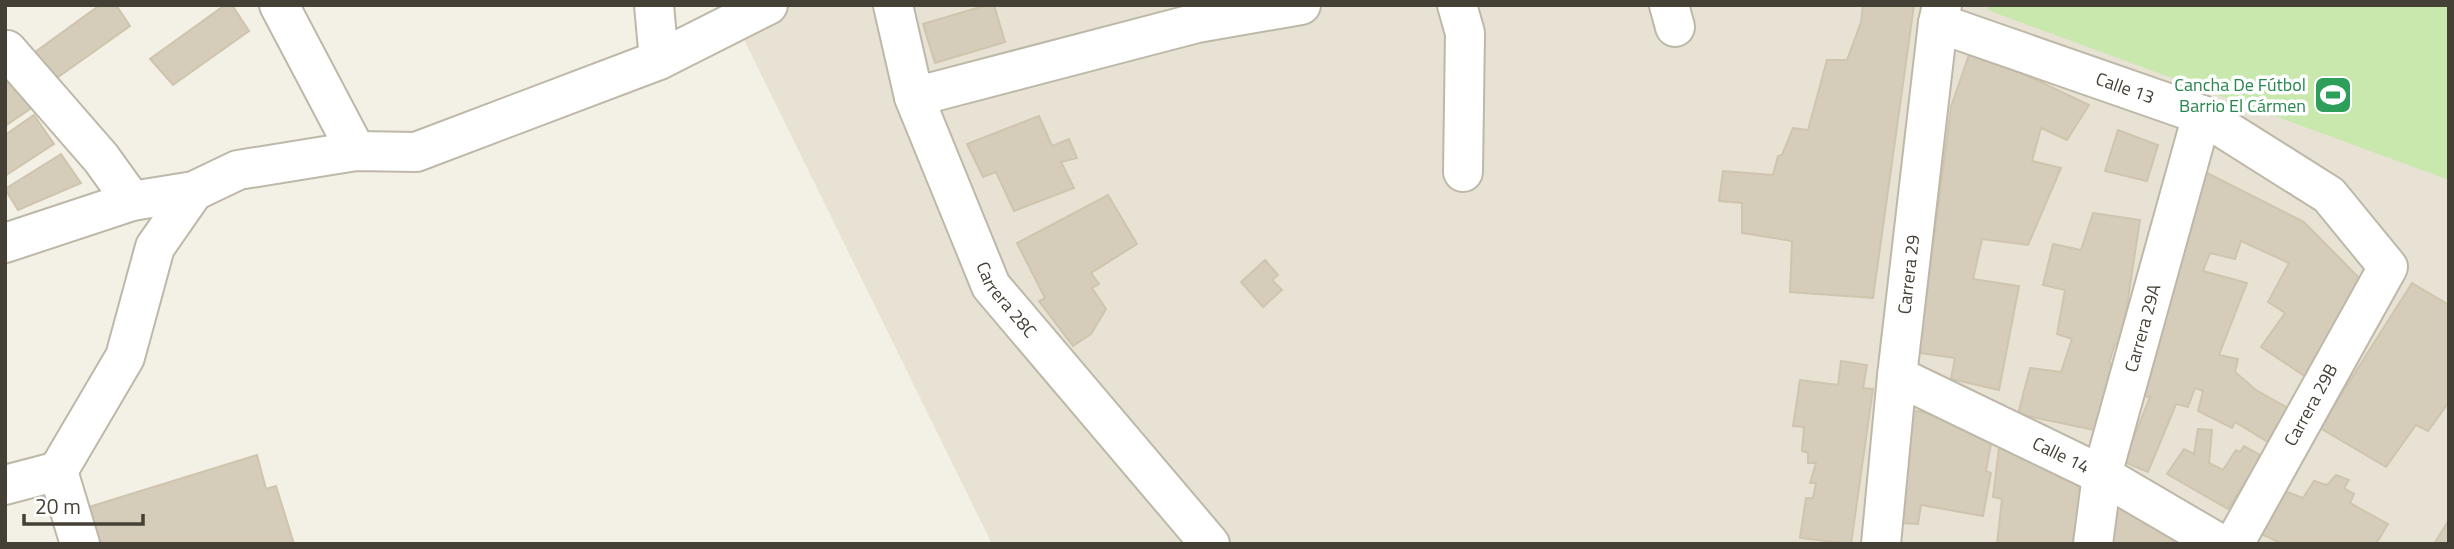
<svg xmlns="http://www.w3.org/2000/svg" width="2454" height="549" font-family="'Titillium Web',sans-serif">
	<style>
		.residential { fill: #e7e2d3 }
		.green { fill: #c9e8ad }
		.building { fill: #d5ccba; stroke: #cfc5ae; stroke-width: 2 }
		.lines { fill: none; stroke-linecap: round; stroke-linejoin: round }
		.street-casing { stroke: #beb8a8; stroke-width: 42 }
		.street { stroke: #fff; stroke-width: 38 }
		.labels { text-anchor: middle; stroke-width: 7; stroke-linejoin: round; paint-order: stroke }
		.leisure-label { font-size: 18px; fill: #27864d; stroke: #fff; text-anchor: end }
		.street-label { font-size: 18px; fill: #454035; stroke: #fff }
	</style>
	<rect width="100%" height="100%" fill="#f3f0e5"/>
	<path class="residential" d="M 727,5 L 2449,5 L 2449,544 L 992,544 Z"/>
	<path class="green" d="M 1989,5 L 2449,5 L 2449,180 L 1987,10 Z"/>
	<g class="building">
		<path d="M 100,5 L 116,5 L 130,26 L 54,80 L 31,55 Z"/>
		<path d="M 225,5 L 232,5 L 249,31 L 173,85 L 150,59 Z"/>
		<path d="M 987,5 L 994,5 L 1005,42 L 935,63 L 923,24 Z"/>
		<path d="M 1863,5 L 1914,5 L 1873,298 L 1790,292 L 1792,241 L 1742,233 L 1742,203 L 1719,201 L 1723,171 L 1773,175 L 1778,156 L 1782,155 L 1793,128 L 1808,130 L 1827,60 L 1847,60 L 1861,22 Z"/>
		<path d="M 1971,49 L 2089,105 L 2067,140 L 2041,128 L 2032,161 L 2061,168 L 2028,245 L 1982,239 L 1973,279 L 2019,286 L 1999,390 L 1951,379 L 1955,358 L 1919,353 L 1951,107 Z"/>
		<path d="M 13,79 L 33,107 L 5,126 L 5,84 Z"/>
		<path d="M 34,115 L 54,144 L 5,176 L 5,135 Z"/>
		<path d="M 1039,116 L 1052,146 L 1069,139 L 1077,158 L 1061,162 L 1074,188 L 1014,211 L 996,172 L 983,177 L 967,144 Z"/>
		<path d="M 2118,130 L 2158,145 L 2147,181 L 2105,171 Z"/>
		<path d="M 61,154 L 81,183 L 18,210 L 5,189 Z"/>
		<path d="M 2195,167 L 2304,222 L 2366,285 L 2309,379 L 2261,347 L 2285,313 L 2268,302 L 2289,263 L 2241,241 L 2235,259 L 2210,253 L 2203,271 L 2247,283 L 2219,355 L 2238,359 L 2235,372 L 2256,390 L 2293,411 L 2273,445 L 2235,422 L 2232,428 L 2198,411 L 2203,391 L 2195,388 L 2188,407 L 2176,404 L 2148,472 L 2124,462 L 2150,397 L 2143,396 Z"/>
		<path d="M 1108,195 L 1137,244 L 1091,273 L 1099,284 L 1092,288 L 1106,309 L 1091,334 L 1073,346 L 1039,301 L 1045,298 L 1017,243 Z"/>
		<path d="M 2093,213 L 2140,220 L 2121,344 L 2115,344 L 2109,363 L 2114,365 L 2099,431 L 2018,414 L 2030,368 L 2061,372 L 2072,339 L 2057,334 L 2065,290 L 2043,285 L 2053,244 L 2081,250 Z"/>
		<path d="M 1265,260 L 1278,275 L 1272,280 L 1282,290 L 1263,307 L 1241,282 Z"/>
		<path d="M 2412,283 L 2449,305 L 2449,402 L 2428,431 L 2416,425 L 2386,467 L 2320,428 Z"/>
		<path d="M 1841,361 L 1867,365 L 1863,388 L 1873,389 L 1851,544 L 1800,538 L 1806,498 L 1813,498 L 1816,483 L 1810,483 L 1816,463 L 1808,463 L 1808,453 L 1802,451 L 1804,427 L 1793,426 L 1800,380 L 1838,385 Z"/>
		<path d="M 1911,410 L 1977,423 L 1993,433 L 1986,471 L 1991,473 L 1983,516 L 1921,505 L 1918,524 L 1898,523 Z"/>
		<path d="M 2198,429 L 2212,430 L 2209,463 L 2223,470 L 2236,450 L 2240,452 L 2244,446 L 2262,456 L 2228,509 L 2167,474 L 2184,449 L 2194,454 Z"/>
		<path d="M 2000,439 L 2063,470 L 2060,478 L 2084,483 L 2072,544 L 1997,544 L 2002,499 L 1993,497 Z"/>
		<path d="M 257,455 L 266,489 L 276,486 L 294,544 L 101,544 L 89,507 Z"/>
		<path d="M 2336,475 L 2349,480 L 2344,488 L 2354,494 L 2350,503 L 2388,524 L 2376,544 L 2283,544 L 2259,533 L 2282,490 L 2303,498 L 2314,481 L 2327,485 Z"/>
		<path d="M 2112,502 L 2146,518 L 2144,524 L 2176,538 L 2174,541 L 2179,544 L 2102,544 Z"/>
		<path d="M 2449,520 L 2449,544 L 2434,544 Z"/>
	</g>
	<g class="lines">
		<defs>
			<g id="street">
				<path d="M 279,5 L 356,151"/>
				<path d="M 654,5 L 659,60"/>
				<path id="s1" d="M 893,5 L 914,97 L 991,286 L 1210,544"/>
				<path d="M 1457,5 L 1465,33 L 1463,172"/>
				<path d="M 1669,5 L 1675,27"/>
				<path id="s2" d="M 1938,23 L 2202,115 L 2329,195 L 2388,267 L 2234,544"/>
				<path d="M 7,50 L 101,158 L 132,201"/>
				<path d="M 914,97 L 1197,23 L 1301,5"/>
				<path d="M 5,243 L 132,201 L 194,191 L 238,170 L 356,151 L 416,152 L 659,60 L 768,5"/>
				<path id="s3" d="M 1897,376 L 2102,475 L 2220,544"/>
				<path d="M 5,485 L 58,471"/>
				<path d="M 80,544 L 58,471 L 125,357 L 155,247 L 194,191"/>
				<path id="s4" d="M 1881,544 L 1897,376 L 1938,23 L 1942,5"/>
				<path id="s5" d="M 2093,544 L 2102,475 L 2202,115"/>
			</g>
		</defs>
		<use href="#street" class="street-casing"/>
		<use href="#street" class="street"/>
	</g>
	<defs>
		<symbol id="stadium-square" viewBox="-11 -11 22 22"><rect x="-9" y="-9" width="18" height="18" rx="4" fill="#2e9e5b" stroke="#fff"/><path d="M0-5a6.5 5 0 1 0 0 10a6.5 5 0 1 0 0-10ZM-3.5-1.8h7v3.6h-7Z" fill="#fff"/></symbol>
	</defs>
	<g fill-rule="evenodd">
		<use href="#stadium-square" x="2311" y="73" width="44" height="44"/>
	</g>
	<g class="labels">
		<g class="leisure-label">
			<text x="2306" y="91">Cancha De Fútbol<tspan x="2306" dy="21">Barrio El Cármen</tspan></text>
		</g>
		<g class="street-label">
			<text dy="6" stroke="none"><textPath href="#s2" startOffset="198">Calle 13</textPath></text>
			<text dy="6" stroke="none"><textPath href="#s4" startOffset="271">Carrera 29</textPath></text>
			<text dy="6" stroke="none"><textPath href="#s1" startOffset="318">Carrera 28C</textPath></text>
			<text dy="6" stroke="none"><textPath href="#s5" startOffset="222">Carrera 29A</textPath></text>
			<text transform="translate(2311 405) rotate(-61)" y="6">Carrera 29B</text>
			<text dy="6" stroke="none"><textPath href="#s3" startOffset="182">Calle 14</textPath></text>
		</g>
	</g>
	<rect width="2454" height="549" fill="none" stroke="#454035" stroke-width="14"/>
	<path d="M24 514v10h119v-10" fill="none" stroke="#454035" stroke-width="3.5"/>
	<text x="35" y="514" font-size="21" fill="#454035" stroke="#ffffff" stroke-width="5" paint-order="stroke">20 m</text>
</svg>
